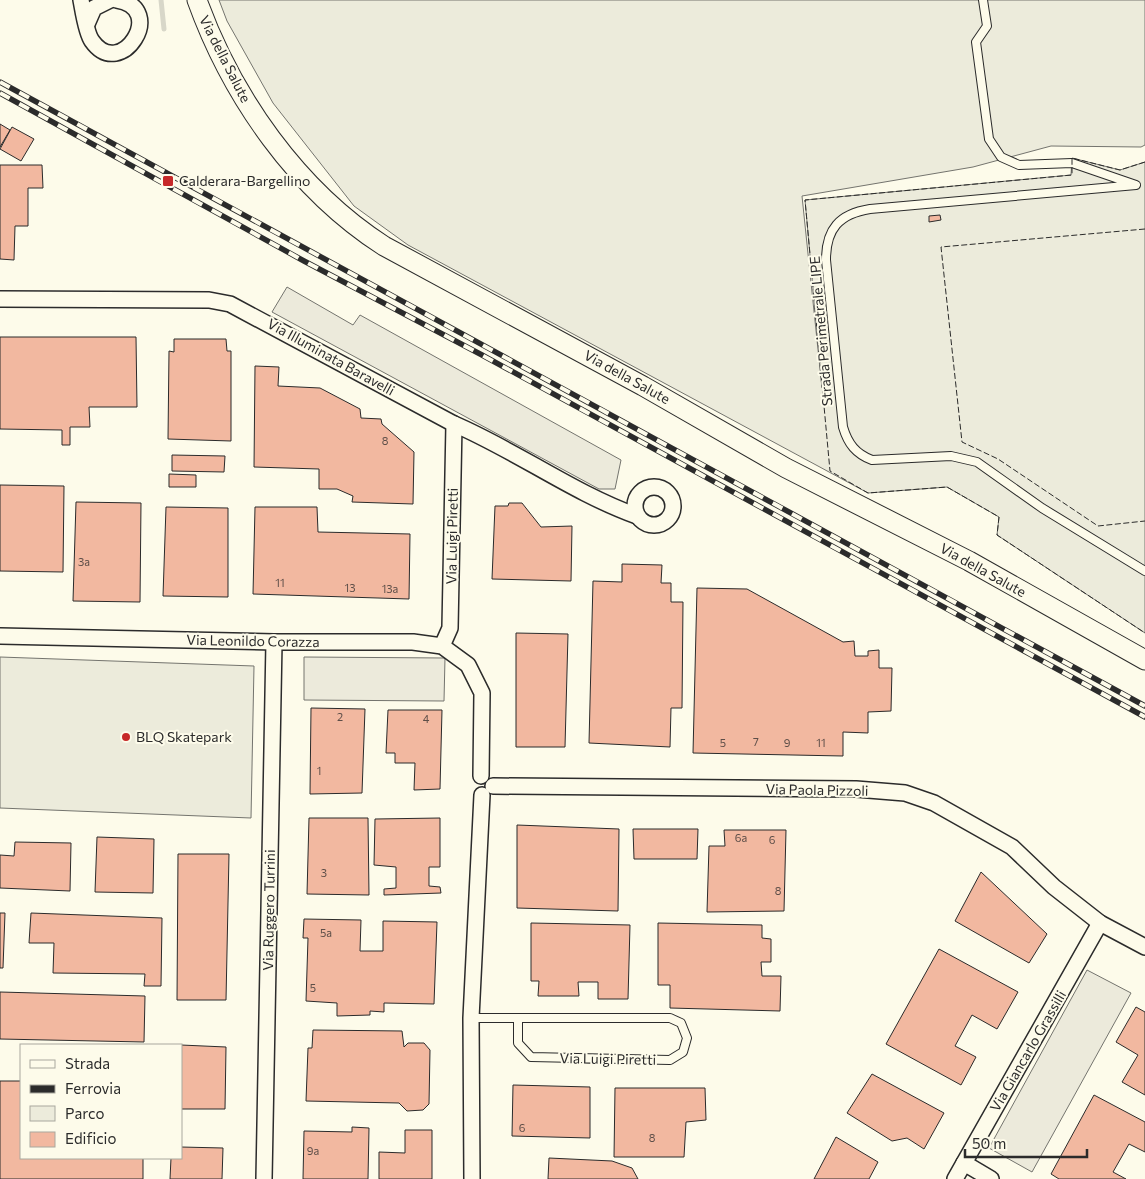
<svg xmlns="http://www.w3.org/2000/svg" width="1145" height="1179" font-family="Commissioner,sans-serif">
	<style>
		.green { fill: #ecebdb; stroke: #74746e }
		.parking { fill: #eceadb; stroke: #74746e }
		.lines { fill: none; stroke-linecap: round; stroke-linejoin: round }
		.stream { stroke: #d8d7c9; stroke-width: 5 }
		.building { fill: #f2b8a0; stroke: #2b2b2b }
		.service-casing { stroke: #2b2b2b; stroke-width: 10 }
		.minor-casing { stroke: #2b2b2b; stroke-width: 18 }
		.tertiary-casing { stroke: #2b2b2b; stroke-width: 21 }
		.service { stroke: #fdfbea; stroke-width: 8 }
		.minor { stroke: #fdfbea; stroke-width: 15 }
		.tertiary { stroke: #fdfbea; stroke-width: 19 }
		.rail-casing { stroke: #2b2b2b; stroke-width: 5.5 }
		.rail { stroke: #fdfbea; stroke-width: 4; stroke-dasharray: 11; stroke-linecap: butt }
		.fence { stroke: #2b2b2b; stroke-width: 1; stroke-dasharray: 6 2.5; stroke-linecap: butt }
		.poi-dot { fill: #c62828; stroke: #fdfbea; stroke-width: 2 }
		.labels { text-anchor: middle; stroke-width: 4; stroke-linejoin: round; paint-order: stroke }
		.number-label { font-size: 11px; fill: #5d4e48 }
		.street-label { font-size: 14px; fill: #2b2b2b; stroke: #fdfbea }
		.poi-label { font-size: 14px; fill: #2b2b2b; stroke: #fdfbea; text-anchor: start }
	</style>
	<rect width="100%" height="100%" fill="#fdfbea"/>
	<g class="green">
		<path d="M 219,0 L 1145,0 L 1145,145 L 1141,147 L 1051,146 L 973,167 L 802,196 L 822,388 L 805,200 L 1071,175 L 1072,158 L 1120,170 L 1145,162 L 1145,633 L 997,535 L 999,517 L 947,487 L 868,493 L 408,245 L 354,206 L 273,103 L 227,21 Z"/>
		<path d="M 0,657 L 254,666 L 251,818 L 0,808 Z"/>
	</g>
	<g class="parking">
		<path d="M 287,287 L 353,325 L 360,315 L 621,460 L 615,489 L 599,489 L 272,312 Z"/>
		<path d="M 304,657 L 445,658 L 444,701 L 304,700 Z"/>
		<path d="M 1087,970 L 1131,993 L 1032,1172 L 989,1148 Z"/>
	</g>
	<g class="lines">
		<path class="stream" d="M 161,0 L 164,29"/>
	</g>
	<g class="building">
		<path d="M 0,124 L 10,130 L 0,147 Z"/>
		<path d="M 12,127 L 34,139 L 21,161 L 0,149 Z"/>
		<path d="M 0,165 L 42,165 L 43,188 L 28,188 L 28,226 L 15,226 L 14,260 L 0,259 Z"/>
		<path d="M 940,215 L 941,220 L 929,222 L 929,216 Z"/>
		<path d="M 0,337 L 136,337 L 137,407 L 89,407 L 90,427 L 70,427 L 70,445 L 62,445 L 62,430 L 0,429 Z"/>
		<path d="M 174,339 L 226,339 L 227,351 L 231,351 L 231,441 L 168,439 L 169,351 L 174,352 Z"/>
		<path d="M 255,366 L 279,367 L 278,386 L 320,388 L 360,409 L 361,418 L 381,419 L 382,424 L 414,452 L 413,504 L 352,502 L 353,496 L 337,489 L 319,489 L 319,469 L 254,467 Z"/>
		<path d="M 172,455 L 225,456 L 224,472 L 172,471 Z"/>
		<path d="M 169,474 L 196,475 L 196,487 L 169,487 Z"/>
		<path d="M 0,485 L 64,486 L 63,572 L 0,571 Z"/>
		<path d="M 76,502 L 141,503 L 140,602 L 73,601 Z"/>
		<path d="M 509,503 L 522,503 L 541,527 L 572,526 L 571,581 L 492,579 L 495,506 L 508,506 Z"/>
		<path d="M 166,507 L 228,508 L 228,597 L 163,596 Z"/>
		<path d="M 255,507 L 317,507 L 318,532 L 410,534 L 409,599 L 253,594 Z"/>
		<path d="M 622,564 L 662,565 L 661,583 L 671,583 L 671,602 L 683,602 L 682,708 L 671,708 L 670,747 L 589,743 L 593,581 L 622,582 Z"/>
		<path d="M 697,588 L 747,589 L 843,642 L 854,641 L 855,656 L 868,656 L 868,651 L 879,650 L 879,668 L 892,668 L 891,711 L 868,712 L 868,733 L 843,732 L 843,756 L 693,753 Z"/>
		<path d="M 516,633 L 568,634 L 565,747 L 516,747 Z"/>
		<path d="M 311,708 L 365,709 L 362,793 L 310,794 Z"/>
		<path d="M 388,710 L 442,710 L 440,789 L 414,790 L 415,763 L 395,763 L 395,753 L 386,753 Z"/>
		<path d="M 309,818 L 368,818 L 369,895 L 307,894 Z"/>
		<path d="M 440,818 L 440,867 L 429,867 L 429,886 L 440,887 L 441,893 L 384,895 L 384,889 L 396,888 L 396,867 L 374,865 L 375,819 Z"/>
		<path d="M 517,825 L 619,829 L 618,911 L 517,908 Z"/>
		<path d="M 633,829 L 698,829 L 697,859 L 634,859 Z"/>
		<path d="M 724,830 L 786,830 L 784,911 L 707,912 L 709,846 L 725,846 Z"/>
		<path d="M 97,837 L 154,839 L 153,893 L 95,892 Z"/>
		<path d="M 15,842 L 71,843 L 70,891 L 0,888 L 0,855 L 14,856 Z"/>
		<path d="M 178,854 L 229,854 L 226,1000 L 177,1000 Z"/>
		<path d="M 981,872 L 1047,934 L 1029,963 L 955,921 Z"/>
		<path d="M 0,913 L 5,913 L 3,968 L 0,968 Z"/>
		<path d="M 31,913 L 162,918 L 161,986 L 144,986 L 145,974 L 53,973 L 54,943 L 29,943 Z"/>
		<path d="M 304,919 L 361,920 L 360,951 L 383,951 L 383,921 L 437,922 L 434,1004 L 384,1003 L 384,1012 L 370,1011 L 370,1015 L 337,1016 L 337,1003 L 306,1001 L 308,938 L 303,938 Z"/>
		<path d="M 531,923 L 630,925 L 628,999 L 598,999 L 598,982 L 578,982 L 579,996 L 538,996 L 539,981 L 531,981 Z"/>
		<path d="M 658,923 L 762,925 L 762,938 L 771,939 L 771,962 L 761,962 L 762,976 L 781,976 L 780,1011 L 670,1008 L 670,985 L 658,985 Z"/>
		<path d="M 939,949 L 1018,992 L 997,1029 L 972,1015 L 955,1046 L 976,1057 L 961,1085 L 886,1044 Z"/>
		<path d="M 0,992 L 145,996 L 144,1042 L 0,1039 Z"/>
		<path d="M 1136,1007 L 1145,1012 L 1145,1095 L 1122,1082 L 1138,1055 L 1116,1042 Z"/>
		<path d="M 313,1030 L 402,1031 L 404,1047 L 408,1043 L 424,1043 L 430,1050 L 429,1104 L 423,1110 L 407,1111 L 399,1103 L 306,1101 L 308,1048 L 312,1048 Z"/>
		<path d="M 181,1045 L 226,1047 L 225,1109 L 181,1109 Z"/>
		<path d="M 872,1074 L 944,1113 L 924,1149 L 907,1138 L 892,1141 L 847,1113 Z"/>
		<path d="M 0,1081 L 21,1081 L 21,1158 L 143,1158 L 143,1179 L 0,1179 Z"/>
		<path d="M 513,1085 L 590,1087 L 590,1138 L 512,1136 Z"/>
		<path d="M 615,1088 L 705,1088 L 706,1120 L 686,1122 L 684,1157 L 614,1157 Z"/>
		<path d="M 1094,1095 L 1145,1122 L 1145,1152 L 1129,1144 L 1113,1172 L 1126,1179 L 1059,1179 L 1051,1174 Z"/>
		<path d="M 352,1127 L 369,1128 L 368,1179 L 303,1179 L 304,1131 L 352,1132 Z"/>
		<path d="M 405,1130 L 432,1130 L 432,1179 L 379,1179 L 379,1152 L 405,1153 Z"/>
		<path d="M 836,1137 L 878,1162 L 869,1179 L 814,1179 Z"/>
		<path d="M 181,1147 L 223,1148 L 222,1179 L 170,1179 L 171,1158 L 181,1158 Z"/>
		<path d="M 549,1158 L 612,1161 L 632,1168 L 638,1179 L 548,1179 Z"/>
	</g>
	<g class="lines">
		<defs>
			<g id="service">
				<path d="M 983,0 L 987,26 L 976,42 L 989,139 L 1001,157 L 1019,165 L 1072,163 L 1136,185 L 870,209 C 839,214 826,229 826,260 L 843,427 C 848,444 856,454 872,460 L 951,456 L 977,462 L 1042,508 L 1145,571"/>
				<path d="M 471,1018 L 518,1018 L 518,1043 L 531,1057 L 670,1060 L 683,1052 L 687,1038 L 681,1023 L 670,1018 L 518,1018"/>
			</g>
			<g id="minor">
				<path d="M 81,0 C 83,10 86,33 92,41 C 121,82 168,8 117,0"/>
				<path d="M 87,24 L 94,8 L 110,0"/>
				<path d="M 0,299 L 209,300 L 230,304 L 454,424 C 517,451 573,493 637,516"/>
				<circle cx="654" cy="506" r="19"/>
				<path d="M 0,636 L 274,642 L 413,642 L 442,646 L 468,665 L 482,693 L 481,776"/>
				<path d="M 442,646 L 450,628 L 454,424"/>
				<path d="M 493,786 L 856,789 L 905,793 L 934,803 L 1012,847 L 1054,887 L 1100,923 L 1145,947"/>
				<path d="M 964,1163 L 991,1179"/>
				<path d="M 264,1179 L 274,642"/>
				<path d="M 472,1179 L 471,1018 L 482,795"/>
				<path d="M 955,1179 L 1100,923"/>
			</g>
			<path id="tertiary" d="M 197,0 C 232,97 297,190 384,246 L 643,386 L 786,468 L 969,561 L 1145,660"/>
		</defs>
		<use href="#service" class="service-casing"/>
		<use href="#minor" class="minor-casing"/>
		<use href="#tertiary" class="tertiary-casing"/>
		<use href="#service" class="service"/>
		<use href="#minor" class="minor"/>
		<use href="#tertiary" class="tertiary"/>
		<defs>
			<g id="rail">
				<path d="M 0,82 L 1145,706"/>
				<path d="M 0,93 L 304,261 L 482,355 L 1145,717"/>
			</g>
		</defs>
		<use href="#rail" class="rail-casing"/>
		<use href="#rail" class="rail"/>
		<g class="fence">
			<path d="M 1145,162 L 1120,170 L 1072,158 L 1072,175 L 805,200 L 830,471 L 868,493 L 947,487 L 999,517 L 997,535 L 1145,633"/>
			<path d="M 1145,229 L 941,247 L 962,442 L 998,459 L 1098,526 L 1145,521"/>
		</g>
	</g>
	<g class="poi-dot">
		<rect x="162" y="175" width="12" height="12" rx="2.5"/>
		<circle cx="126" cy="737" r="5"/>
	</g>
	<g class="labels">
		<g class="number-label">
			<text x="385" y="445">8</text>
			<text x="84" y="566">3a</text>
			<text x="280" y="587">11</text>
			<text x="350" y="592">13</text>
			<text x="390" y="593">13a</text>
			<text x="340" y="721">2</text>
			<text x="426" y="723">4</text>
			<text x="756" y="746">7</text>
			<text x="723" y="747">5</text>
			<text x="787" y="747">9</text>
			<text x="821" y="747">11</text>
			<text x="319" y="775">1</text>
			<text x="741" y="842">6a</text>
			<text x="772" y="844">6</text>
			<text x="324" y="877">3</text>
			<text x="778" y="895">8</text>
			<text x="326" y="937">5a</text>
			<text x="313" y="992">5</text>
			<text x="522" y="1132">6</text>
			<text x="652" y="1142">8</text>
			<text x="313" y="1155">9a</text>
		</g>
		<g class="street-label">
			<text transform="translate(225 59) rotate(63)" y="5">Via della Salute</text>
			<text transform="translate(821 331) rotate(-95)" y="5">Strada Perimetrale LIPE</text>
			<text transform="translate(331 357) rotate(29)" y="5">Via Illuminata Baravelli</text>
			<text transform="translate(627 377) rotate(29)" y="5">Via della Salute</text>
			<text transform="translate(452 536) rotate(-89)" y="5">Via Luigi Piretti</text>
			<text transform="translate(983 570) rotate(29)" y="5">Via della Salute</text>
			<text transform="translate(253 641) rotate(1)" y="5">Via Leonildo Corazza</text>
			<text transform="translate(817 790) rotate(1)" y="5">Via Paola Pizzoli</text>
			<text transform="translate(269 910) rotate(-89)" y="5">Via Ruggero Turrini</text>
			<text transform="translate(1028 1051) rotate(-60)" y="5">Via Giancarlo Grassilli</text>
			<text transform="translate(608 1059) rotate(1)" y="5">Via Luigi Piretti</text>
		</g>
		<g class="poi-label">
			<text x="179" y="186">Calderara-Bargellino</text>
			<text x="136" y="742">BLQ Skatepark</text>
		</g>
	</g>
	<rect x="20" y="1044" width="162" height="115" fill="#fdfbea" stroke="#a9a89e"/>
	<rect x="30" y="1060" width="25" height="8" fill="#fdfbea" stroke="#a9a89e"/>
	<text x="65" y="1069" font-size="15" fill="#2b2b2b">Strada</text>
	<rect x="30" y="1085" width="25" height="8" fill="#2b2b2b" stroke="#a9a89e"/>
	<text x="65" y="1094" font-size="15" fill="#2b2b2b">Ferrovia</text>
	<rect x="30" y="1106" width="25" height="15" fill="#ecebdb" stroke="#a9a89e"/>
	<text x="65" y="1119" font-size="15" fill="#2b2b2b">Parco</text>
	<rect x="30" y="1132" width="25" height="15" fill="#f2b8a0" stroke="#a9a89e"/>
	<text x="65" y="1144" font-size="15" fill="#2b2b2b">Edificio</text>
	<path d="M965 1149v8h122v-8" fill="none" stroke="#2b2b2b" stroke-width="2.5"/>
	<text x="972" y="1149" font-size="15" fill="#2b2b2b" stroke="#fdfbea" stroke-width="4" paint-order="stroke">50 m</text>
</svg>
